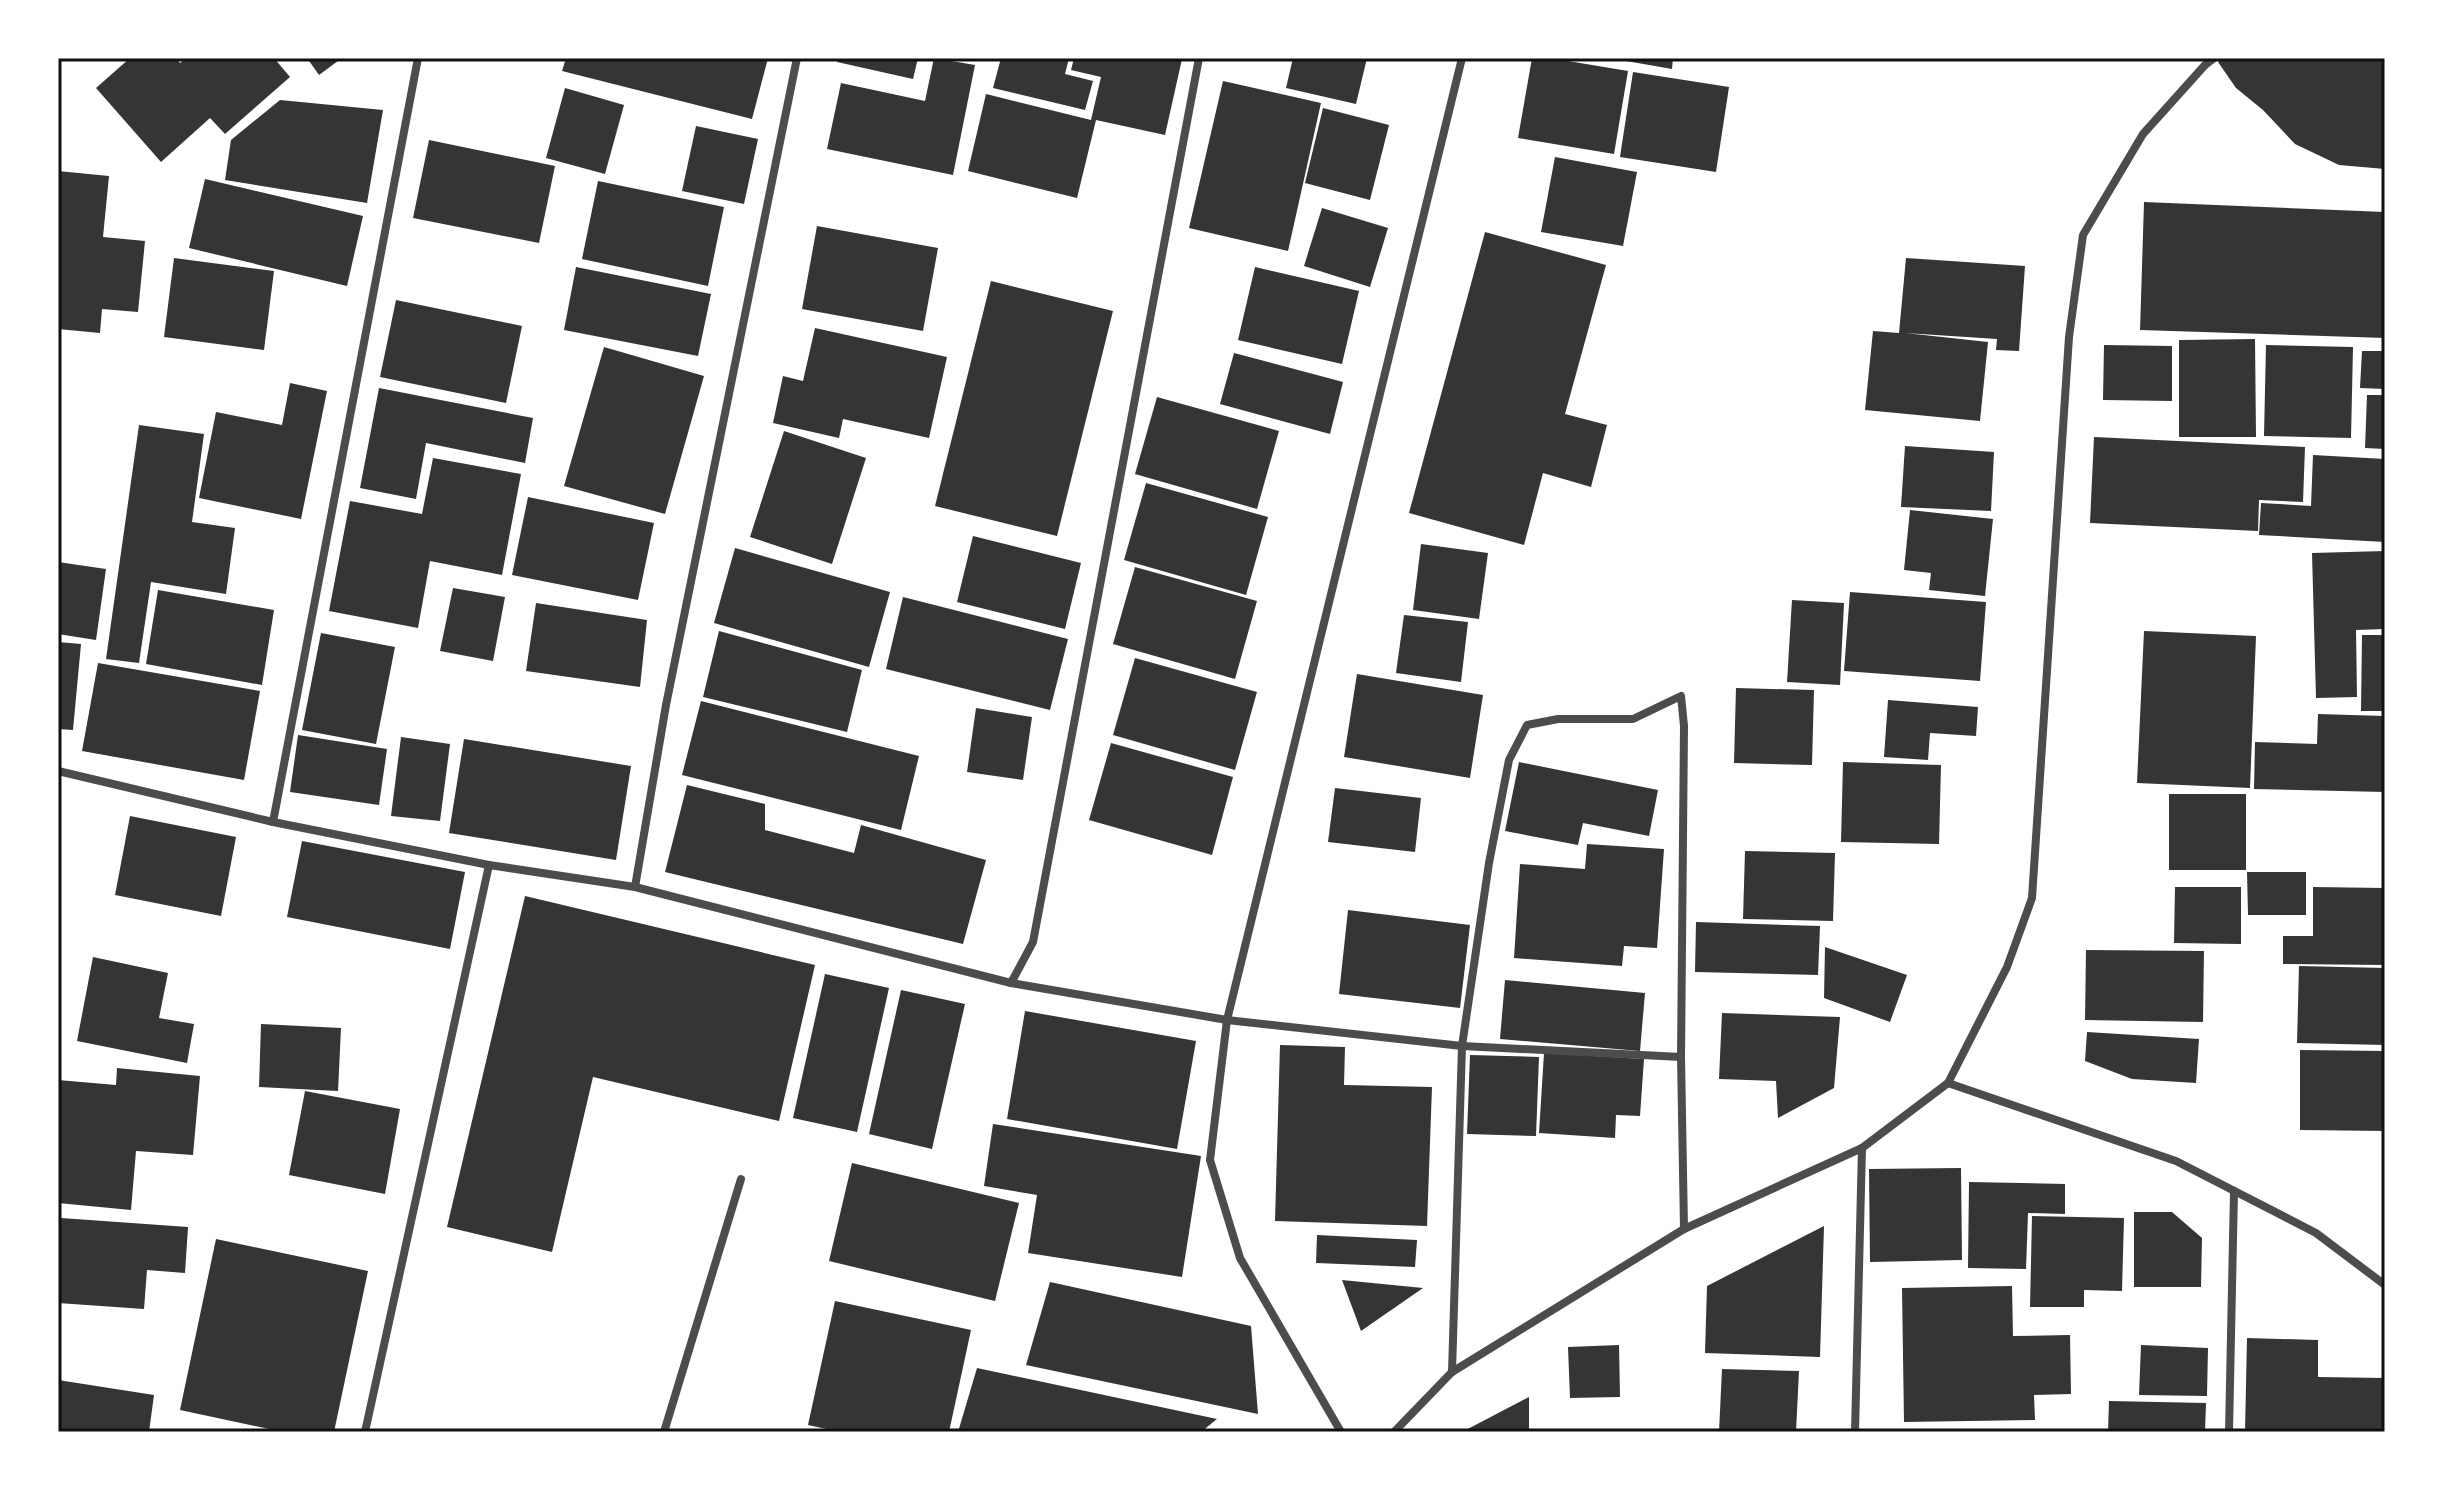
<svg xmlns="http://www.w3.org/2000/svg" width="2443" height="1490" font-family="Quicksand,sans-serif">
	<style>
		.building { fill: #353535 }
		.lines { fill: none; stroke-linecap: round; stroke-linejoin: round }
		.minor { stroke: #4c4c4c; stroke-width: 8 }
		.neatline { fill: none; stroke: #111; stroke-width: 3 }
	</style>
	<rect width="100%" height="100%" fill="#fff"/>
	<g class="building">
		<path d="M 130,58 L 176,58 L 180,63 L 186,58 L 274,58 L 290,77 L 225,134 L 210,118 L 161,162 L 96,88 Z"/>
		<path d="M 307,58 L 342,58 L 319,75 Z"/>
		<path d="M 566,58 L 768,58 L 752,119 L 562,71 Z"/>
		<path d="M 838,58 L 918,58 L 913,79 L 837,62 Z"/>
		<path d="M 934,58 L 975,65 L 953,175 L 827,149 L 841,83 L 925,101 Z"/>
		<path d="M 1001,58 L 1069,58 L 1065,74 L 1093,81 L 1085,110 L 993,88 Z"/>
		<path d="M 1074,58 L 1182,59 L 1165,135 L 1096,120 L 1077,198 L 968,171 L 986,94 L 1091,120 L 1101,77 L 1071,70 Z"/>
		<path d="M 1293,58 L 1367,58 L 1356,104 L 1286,88 Z"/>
		<path d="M 1532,58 L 1550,58 L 1628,71 L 1614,154 L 1518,138 Z"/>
		<path d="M 1609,58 L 1673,58 L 1672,69 Z"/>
		<path d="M 2224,58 L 2385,58 L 2385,169 L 2339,165 L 2295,144 L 2263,110 L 2236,88 L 2218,62 Z"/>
		<path d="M 1633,72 L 1729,87 L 1716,172 L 1620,157 Z"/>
		<path d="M 1223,81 L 1321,103 L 1288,251 L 1189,228 Z"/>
		<path d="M 565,88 L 624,105 L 605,174 L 546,158 Z"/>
		<path d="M 280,100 L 383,110 L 367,203 L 225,180 L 231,140 Z"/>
		<path d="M 1323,108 L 1389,125 L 1370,200 L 1305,183 Z"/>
		<path d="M 696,126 L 758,139 L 744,204 L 682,191 Z"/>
		<path d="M 429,140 L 555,166 L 539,243 L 413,218 Z"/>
		<path d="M 1555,157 L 1637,172 L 1623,246 L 1541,232 Z"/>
		<path d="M 58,171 L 109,176 L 103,237 L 145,241 L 138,312 L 102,309 L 100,333 L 58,329 Z"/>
		<path d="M 205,179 L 363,216 L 347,286 L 189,248 Z"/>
		<path d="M 598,181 L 724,207 L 708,286 L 582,259 Z"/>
		<path d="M 2144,202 L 2385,212 L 2385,338 L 2140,330 Z"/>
		<path d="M 1322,208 L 1388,228 L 1370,287 L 1304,266 Z"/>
		<path d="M 817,226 L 938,248 L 923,331 L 802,309 Z"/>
		<path d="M 1485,232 L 1606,265 L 1565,414 L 1607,425 L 1591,487 L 1543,473 L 1524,545 L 1409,513 Z"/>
		<path d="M 174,258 L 274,271 L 264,350 L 164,337 Z"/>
		<path d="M 1906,258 L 2025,266 L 2019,351 L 1996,350 L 1997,339 L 1905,333 L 1988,342 L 1980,421 L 1865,410 L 1873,331 L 1899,333 Z"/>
		<path d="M 576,267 L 711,294 L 698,356 L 564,330 Z"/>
		<path d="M 1255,267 L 1359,291 L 1342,364 L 1238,340 Z"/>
		<path d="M 991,281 L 1113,311 L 1057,536 L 935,506 Z"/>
		<path d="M 396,300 L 522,326 L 506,403 L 380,377 Z"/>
		<path d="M 815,328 L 947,357 L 929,438 L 843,419 L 839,438 L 773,423 L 783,376 L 803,381 Z"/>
		<path d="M 2255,339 L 2256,437 L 2179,437 L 2179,340 Z"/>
		<path d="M 2104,345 L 2172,346 L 2172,401 L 2103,400 Z"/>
		<path d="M 2266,345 L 2353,347 L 2351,438 L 2264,436 Z"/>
		<path d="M 604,347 L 704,376 L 665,514 L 564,486 Z"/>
		<path d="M 2362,351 L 2385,351 L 2385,389 L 2360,388 Z"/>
		<path d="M 1234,353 L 1343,382 L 1330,434 L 1220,404 Z"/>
		<path d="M 290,383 L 327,391 L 301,519 L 199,498 L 216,412 L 282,425 Z"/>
		<path d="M 379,388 L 533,418 L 525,463 L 426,443 L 416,499 L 360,488 Z"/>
		<path d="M 2367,395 L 2385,395 L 2385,449 L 2365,448 Z"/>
		<path d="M 1157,397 L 1279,431 L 1257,509 L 1135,474 Z"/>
		<path d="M 139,425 L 204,434 L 192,522 L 235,528 L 226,594 L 151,582 L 139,663 L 106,659 Z"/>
		<path d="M 784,431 L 866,458 L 832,564 L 750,537 Z"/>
		<path d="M 2094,437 L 2305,447 L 2303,502 L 2259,500 L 2258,531 L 2090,523 Z"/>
		<path d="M 1905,446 L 1994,452 L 1991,511 L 1901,507 Z"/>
		<path d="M 2313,455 L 2385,459 L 2385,542 L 2259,535 L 2261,503 L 2311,506 Z"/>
		<path d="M 433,458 L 521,474 L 502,575 L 430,561 L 418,628 L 329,611 L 350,501 L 422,514 Z"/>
		<path d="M 1146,483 L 1268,517 L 1246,595 L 1124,560 Z"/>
		<path d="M 528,497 L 654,523 L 638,600 L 512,575 Z"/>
		<path d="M 1910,510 L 1993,519 L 1985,596 L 1929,590 L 1931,573 L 1904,570 Z"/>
		<path d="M 973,536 L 1081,563 L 1065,629 L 957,602 Z"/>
		<path d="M 1421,544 L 1488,553 L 1479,619 L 1413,610 Z"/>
		<path d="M 735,548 L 890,592 L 869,667 L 714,623 Z"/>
		<path d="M 2385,551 L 2385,629 L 2356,630 L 2357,697 L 2316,698 L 2312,553 Z"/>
		<path d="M 58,562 L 106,569 L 96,640 L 58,634 Z"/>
		<path d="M 1135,567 L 1257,601 L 1235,679 L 1113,644 Z"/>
		<path d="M 453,588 L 505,597 L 493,661 L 440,651 Z"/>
		<path d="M 158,590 L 274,610 L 262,685 L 146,664 Z"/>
		<path d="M 1850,592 L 1986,602 L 1980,681 L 1844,671 Z"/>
		<path d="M 903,597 L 1068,639 L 1050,710 L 886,669 Z"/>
		<path d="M 1792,600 L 1844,603 L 1840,685 L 1787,682 Z"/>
		<path d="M 536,603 L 647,620 L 640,687 L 526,671 Z"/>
		<path d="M 1404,615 L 1468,622 L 1461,682 L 1396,673 Z"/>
		<path d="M 719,631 L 862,670 L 847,732 L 703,697 Z"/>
		<path d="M 2144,631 L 2256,636 L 2250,788 L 2137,783 Z"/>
		<path d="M 321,633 L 395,647 L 376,744 L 302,730 Z"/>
		<path d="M 2362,635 L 2385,635 L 2385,711 L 2361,711 Z"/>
		<path d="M 58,642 L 81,644 L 73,730 L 58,729 Z"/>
		<path d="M 1135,658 L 1257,692 L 1235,770 L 1113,735 Z"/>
		<path d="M 98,663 L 260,691 L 244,780 L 82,751 Z"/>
		<path d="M 1357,674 L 1483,695 L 1470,778 L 1344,757 Z"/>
		<path d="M 1736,688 L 1814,690 L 1812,765 L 1734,763 Z"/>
		<path d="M 1888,700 L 1978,707 L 1976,736 L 1930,733 L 1928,760 L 1884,757 Z"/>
		<path d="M 701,701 L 919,756 L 901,830 L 682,775 Z"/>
		<path d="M 976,708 L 1032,717 L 1023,780 L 967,772 Z"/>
		<path d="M 2318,714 L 2385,716 L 2385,792 L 2254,789 L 2255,742 L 2317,744 Z"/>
		<path d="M 298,735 L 387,749 L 379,805 L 290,792 Z"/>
		<path d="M 401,737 L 450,744 L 440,821 L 391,816 Z"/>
		<path d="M 464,739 L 631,766 L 616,860 L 449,833 Z"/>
		<path d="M 1111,743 L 1233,777 L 1212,855 L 1089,820 Z"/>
		<path d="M 1519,762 L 1658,790 L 1649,836 L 1583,823 L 1578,845 L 1505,831 Z"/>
		<path d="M 1843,762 L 1941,765 L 1939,844 L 1841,842 Z"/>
		<path d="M 687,785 L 765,804 L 765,830 L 854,853 L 861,825 L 986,860 L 963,944 L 665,872 Z"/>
		<path d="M 1335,788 L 1421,798 L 1415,852 L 1328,842 Z"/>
		<rect x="2169" y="794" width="77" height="76"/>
		<path d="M 130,816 L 236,837 L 221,916 L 115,895 Z"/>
		<path d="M 302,841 L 465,872 L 450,949 L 287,917 Z"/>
		<path d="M 1587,844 L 1664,849 L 1657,948 L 1624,946 L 1622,966 L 1514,958 L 1520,864 L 1585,869 Z"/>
		<path d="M 1745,851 L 1835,853 L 1833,921 L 1743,919 Z"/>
		<path d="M 2247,872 L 2306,872 L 2306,915 L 2248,915 Z"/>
		<path d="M 2175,887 L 2241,887 L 2241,944 L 2174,943 Z"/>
		<path d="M 2313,887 L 2385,888 L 2385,965 L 2283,964 L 2283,936 L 2313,936 Z"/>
		<path d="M 525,896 L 815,965 L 779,1121 L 593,1077 L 552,1252 L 447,1227 Z"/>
		<path d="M 1348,910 L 1470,925 L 1460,1008 L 1339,994 Z"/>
		<path d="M 1696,922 L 1820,926 L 1818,975 L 1695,972 Z"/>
		<path d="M 1825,947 L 1907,975 L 1890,1022 L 1824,998 Z"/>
		<path d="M 2086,950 L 2204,951 L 2203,1022 L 2085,1020 Z"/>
		<path d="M 93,957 L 168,973 L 159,1018 L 194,1024 L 187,1063 L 77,1041 Z"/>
		<path d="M 2299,966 L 2385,968 L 2385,1045 L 2297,1043 Z"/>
		<path d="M 825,974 L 889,988 L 857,1132 L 793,1118 Z"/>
		<path d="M 1505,980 L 1645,993 L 1640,1051 L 1500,1039 Z"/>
		<path d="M 901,990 L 965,1004 L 932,1149 L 869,1134 Z"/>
		<path d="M 1025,1011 L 1196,1041 L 1177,1149 L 1007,1119 Z"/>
		<path d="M 1722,1013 L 1840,1017 L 1834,1088 L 1778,1118 L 1776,1081 L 1719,1079 Z"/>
		<path d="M 261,1024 L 341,1028 L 338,1091 L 259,1087 Z"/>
		<path d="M 2087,1032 L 2199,1039 L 2196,1083 L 2132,1079 L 2085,1061 Z"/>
		<path d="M 1280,1045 L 1345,1047 L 1344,1085 L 1432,1087 L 1427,1226 L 1275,1221 Z"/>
		<path d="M 2300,1050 L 2385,1051 L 2385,1131 L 2300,1130 Z"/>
		<path d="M 1544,1053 L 1644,1059 L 1640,1116 L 1616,1115 L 1615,1138 L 1539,1133 Z"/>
		<path d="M 1470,1055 L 1539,1057 L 1536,1136 L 1467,1134 Z"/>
		<path d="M 117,1068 L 200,1076 L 193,1155 L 136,1151 L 131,1210 L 58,1203 L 58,1080 L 116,1085 Z"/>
		<path d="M 305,1091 L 400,1109 L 385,1194 L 289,1175 Z"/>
		<path d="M 993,1124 L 1201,1156 L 1182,1277 L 1028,1253 L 1037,1195 L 984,1186 Z"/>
		<path d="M 852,1163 L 1019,1203 L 995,1301 L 829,1261 Z"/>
		<path d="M 1961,1168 L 1962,1260 L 1870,1262 L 1869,1169 Z"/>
		<path d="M 1969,1182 L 2065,1184 L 2065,1214 L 2028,1213 L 2026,1269 L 1968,1268 Z"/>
		<path d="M 2134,1212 L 2172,1212 L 2202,1238 L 2201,1287 L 2134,1287 Z"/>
		<path d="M 2032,1216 L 2124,1218 L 2122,1291 L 2084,1290 L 2084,1307 L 2030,1307 Z"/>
		<path d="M 61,1218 L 188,1227 L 185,1273 L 147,1270 L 144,1309 L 58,1303 Z"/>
		<path d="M 1824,1226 L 1820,1357 L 1705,1353 L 1707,1286 Z"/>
		<path d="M 1317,1235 L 1417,1240 L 1415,1267 L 1316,1263 Z"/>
		<path d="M 216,1239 L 368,1271 L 334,1432 L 283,1432 L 180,1410 Z"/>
		<path d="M 1342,1280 L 1423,1288 L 1361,1331 Z"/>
		<path d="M 1050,1282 L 1251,1326 L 1258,1414 L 1026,1365 Z"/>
		<path d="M 2012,1286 L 2013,1336 L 2070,1335 L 2071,1394 L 2034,1395 L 2035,1420 L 1904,1422 L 1902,1288 Z"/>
		<path d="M 835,1301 L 971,1330 L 949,1432 L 840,1432 L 808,1425 Z"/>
		<path d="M 2247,1338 L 2318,1340 L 2318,1377 L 2385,1378 L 2385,1432 L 2245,1432 Z"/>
		<path d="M 1619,1345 L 1620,1397 L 1570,1398 L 1568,1347 Z"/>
		<path d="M 2141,1345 L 2208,1348 L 2207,1396 L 2139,1395 Z"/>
		<path d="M 977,1368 L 1217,1419 L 1201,1432 L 958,1432 Z"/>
		<path d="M 1722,1369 L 1799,1371 L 1796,1432 L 1719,1432 Z"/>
		<path d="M 58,1380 L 154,1395 L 149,1432 L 58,1432 Z"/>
		<path d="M 1529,1397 L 1529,1432 L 1462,1432 Z"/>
		<path d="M 2109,1401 L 2206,1403 L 2205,1432 L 2108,1432 Z"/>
	</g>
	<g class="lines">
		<g class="minor">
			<path d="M 58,771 L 273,822 L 489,865 L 635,887 L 1011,983 L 1227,1020 L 1462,1046 L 1681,1057"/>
			<path d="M 273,822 L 418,58"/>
			<path d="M 635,887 L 666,705 L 797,58"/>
			<path d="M 1011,983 L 1033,942 L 1199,58"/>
			<path d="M 1948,1083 L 2176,1161 L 2316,1233 L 2385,1285"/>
			<path d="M 1452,1372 L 1462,1046 L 1489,863 L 1509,760 L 1527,725 L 1558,719 L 1633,719 L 1681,696 L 1684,726 L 1681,1057 L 1684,1229"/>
			<path d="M 365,1432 L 489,865"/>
			<path d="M 664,1432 L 741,1179"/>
			<path d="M 1341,1432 L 1240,1258 L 1210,1160 L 1227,1020 L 1462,58"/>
			<path d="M 1394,1432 L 1452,1372 L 1684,1229 L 1862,1148 L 1948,1083 L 2007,967 L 2032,898 L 2069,337 L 2083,235 L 2143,134 L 2205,65 L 2214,58"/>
			<path d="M 1855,1432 L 1862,1148"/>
			<path d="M 2229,1432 L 2234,1191"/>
		</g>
	</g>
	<rect width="2443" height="1490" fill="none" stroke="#ffffff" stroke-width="120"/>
	<rect x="60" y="60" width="2323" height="1370" class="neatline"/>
</svg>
